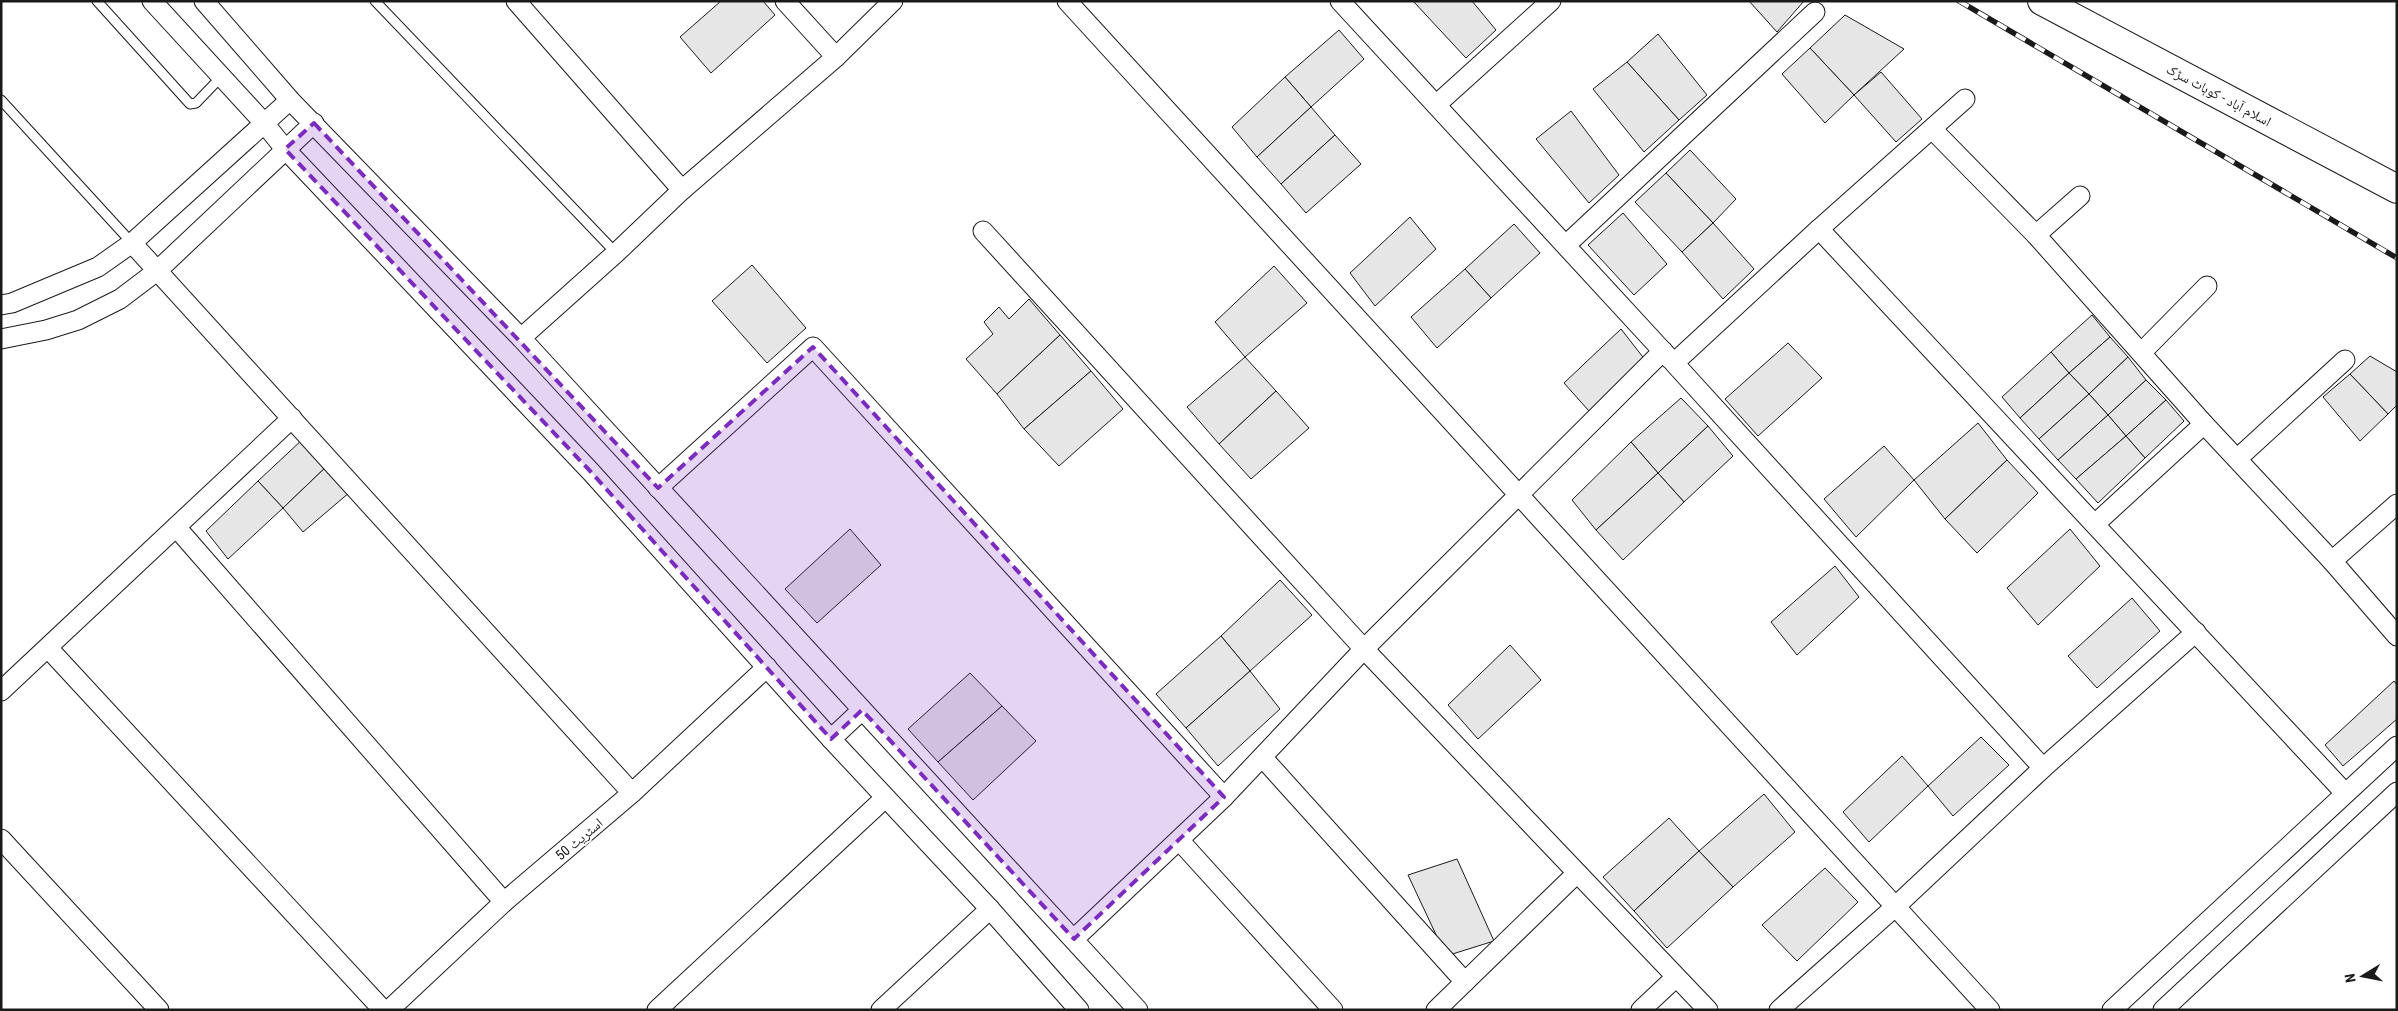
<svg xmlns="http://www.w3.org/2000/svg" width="2398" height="1011" font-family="'Roboto Condensed','Noto Naskh Arabic',sans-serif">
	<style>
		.building { fill: #e6e6e6; stroke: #1a1a1a }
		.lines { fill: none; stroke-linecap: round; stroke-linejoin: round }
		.service-casing { stroke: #1a1a1a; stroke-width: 11 }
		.minor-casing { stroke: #1a1a1a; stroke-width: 21 }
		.trunk-casing { stroke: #1a1a1a; stroke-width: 30 }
		.service { stroke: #fff; stroke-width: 9 }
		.minor { stroke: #fff; stroke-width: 19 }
		.trunk { stroke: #fff; stroke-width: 28 }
		.rail-casing { stroke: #1a1a1a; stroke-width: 5.5 }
		.rail { stroke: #fff; stroke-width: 4; stroke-dasharray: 11; stroke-linecap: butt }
		.marked { fill: #7b2cbf; fill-opacity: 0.2; stroke: #7b2cbf; stroke-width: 4; stroke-dasharray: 10 6; stroke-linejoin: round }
		.labels { text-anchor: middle; stroke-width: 4; stroke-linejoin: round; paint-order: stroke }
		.street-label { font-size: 14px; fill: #1a1a1a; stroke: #fff }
	</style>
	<rect width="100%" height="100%" fill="#fff"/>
	<g class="building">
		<path d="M 721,1 L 763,1 L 775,15 L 711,73 L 680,37 Z"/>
		<path d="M 1413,1 L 1472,1 L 1496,30 L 1466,58 Z"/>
		<path d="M 1749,1 L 1804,1 L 1777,32 Z"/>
		<path d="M 1845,15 L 1904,49 L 1854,95 L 1810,48 Z"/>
		<path d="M 1339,30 L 1364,59 L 1311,107 L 1285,77 Z"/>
		<path d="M 1658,34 L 1707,95 L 1679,120 L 1627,62 Z"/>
		<path d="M 1810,48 L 1854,95 L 1825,123 L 1782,74 Z"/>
		<path d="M 1627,62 L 1679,120 L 1644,152 L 1593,89 Z"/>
		<path d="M 1881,72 L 1922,119 L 1896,142 L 1854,95 Z"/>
		<path d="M 1285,77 L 1311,107 L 1257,157 L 1232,127 Z"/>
		<path d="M 1311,107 L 1335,135 L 1281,184 L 1257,157 Z"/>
		<path d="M 1571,111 L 1619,175 L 1589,203 L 1536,139 Z"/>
		<path d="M 1335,135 L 1361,164 L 1306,213 L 1281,184 Z"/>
		<path d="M 1690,150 L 1736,199 L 1713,223 L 1666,173 Z"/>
		<path d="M 1666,173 L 1713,223 L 1682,252 L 1635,202 Z"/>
		<path d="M 1623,213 L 1667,264 L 1634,295 L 1588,245 Z"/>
		<path d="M 1410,217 L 1436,249 L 1375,306 L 1350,273 Z"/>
		<path d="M 1713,223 L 1754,269 L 1723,299 L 1682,252 Z"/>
		<path d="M 1514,224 L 1540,253 L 1491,298 L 1465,269 Z"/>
		<path d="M 752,265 L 806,328 L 767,363 L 712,301 Z"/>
		<path d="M 1274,266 L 1307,303 L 1245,357 L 1215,322 Z"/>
		<path d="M 1465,269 L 1491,298 L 1437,348 L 1411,317 Z"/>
		<path d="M 1029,299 L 1060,335 L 997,394 L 966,359 L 993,334 L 984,322 L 999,307 L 1009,319 Z"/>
		<path d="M 2092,315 L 2110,337 L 2069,373 L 2051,352 Z"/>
		<path d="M 1621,329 L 1646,361 L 1589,411 L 1564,383 Z"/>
		<path d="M 1060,335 L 1091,371 L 1024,429 L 997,394 Z"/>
		<path d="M 2110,337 L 2128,357 L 2089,394 L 2069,373 Z"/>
		<path d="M 1788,343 L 1822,378 L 1758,436 L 1725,399 Z"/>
		<path d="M 2051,352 L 2069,373 L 2020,418 L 2002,397 Z"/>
		<path d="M 2370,356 L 2397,372 L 2397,405 L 2388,414 L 2350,374 Z"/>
		<path d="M 1245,357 L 1276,391 L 1219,444 L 1187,407 Z"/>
		<path d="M 2128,357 L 2146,380 L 2108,415 L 2089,394 Z"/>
		<path d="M 1091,371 L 1123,409 L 1059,466 L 1024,429 Z"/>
		<path d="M 2069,373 L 2089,394 L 2039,439 L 2020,418 Z"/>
		<path d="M 2350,374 L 2388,414 L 2360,441 L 2323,397 Z"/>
		<path d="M 2146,380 L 2166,400 L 2126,436 L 2108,415 Z"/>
		<path d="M 1276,391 L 1309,428 L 1251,479 L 1219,444 Z"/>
		<path d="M 2089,394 L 2108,415 L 2058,460 L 2039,439 Z"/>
		<path d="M 1681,398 L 1708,426 L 1658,473 L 1631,442 Z"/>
		<path d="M 2166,400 L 2184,421 L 2145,458 L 2126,436 Z"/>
		<path d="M 2108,415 L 2126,436 L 2076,479 L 2058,460 Z"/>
		<path d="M 1978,423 L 2007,460 L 1945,519 L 1914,480 Z"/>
		<path d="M 1708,426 L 1733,456 L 1684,502 L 1658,473 Z"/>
		<path d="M 2126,436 L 2145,458 L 2098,503 L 2076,479 Z"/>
		<path d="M 304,438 L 328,465 L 283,508 L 258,481 Z"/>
		<path d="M 1631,442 L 1658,473 L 1596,530 L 1572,500 Z"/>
		<path d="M 1884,446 L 1914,480 L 1856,537 L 1824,499 Z"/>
		<path d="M 2007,460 L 2038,493 L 1977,553 L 1945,519 Z"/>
		<path d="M 328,465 L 350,492 L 303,532 L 283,508 Z"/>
		<path d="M 1658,473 L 1684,502 L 1623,560 L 1596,530 Z"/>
		<path d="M 258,481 L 283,508 L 228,559 L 206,531 Z"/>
		<path d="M 850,529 L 881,565 L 817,623 L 785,589 Z"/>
		<path d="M 2070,529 L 2100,566 L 2038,625 L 2007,588 Z"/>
		<path d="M 1835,566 L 1859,597 L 1797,655 L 1771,622 Z"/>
		<path d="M 1280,580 L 1312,615 L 1250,671 L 1221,636 Z"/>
		<path d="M 2132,598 L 2160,631 L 2097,688 L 2068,656 Z"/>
		<path d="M 1221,636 L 1250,671 L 1186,728 L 1156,694 Z"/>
		<path d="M 1510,645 L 1541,680 L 1478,739 L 1448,705 Z"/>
		<path d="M 1250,671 L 1280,709 L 1218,766 L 1186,728 Z"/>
		<path d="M 970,673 L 1002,706 L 938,762 L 908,729 Z"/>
		<path d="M 2394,681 L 2397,685 L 2397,719 L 2343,766 L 2325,745 Z"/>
		<path d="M 1002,706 L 1036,741 L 973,800 L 938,762 Z"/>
		<path d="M 1981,737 L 2009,765 L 1953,816 L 1928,786 Z"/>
		<path d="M 1902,756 L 1928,786 L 1869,842 L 1843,812 Z"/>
		<path d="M 1764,794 L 1795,832 L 1733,887 L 1699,851 Z"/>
		<path d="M 1669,818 L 1699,851 L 1634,911 L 1603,877 Z"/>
		<path d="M 1699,851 L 1733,887 L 1667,948 L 1634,911 Z"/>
		<path d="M 1457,859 L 1494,941 L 1446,956 L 1408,875 Z"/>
		<path d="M 1825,868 L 1858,902 L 1797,961 L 1762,925 Z"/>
	</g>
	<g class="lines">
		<defs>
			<g id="service">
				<path d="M 97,1 L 190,104 L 196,103 L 221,77"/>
				<path d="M 375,1 L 616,253"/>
				<path d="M 1,100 L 132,243"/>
			</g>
			<g id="minor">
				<path d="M 152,1 L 264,123 L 285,149 L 591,472 L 831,739 L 990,909 L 1079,1010"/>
				<path d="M 204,1 L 290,100 L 521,338 L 1138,1010"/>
				<path d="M 516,1 L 682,190"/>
				<path d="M 785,1 L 836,57"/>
				<path d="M 1067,1 L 1990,1010"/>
				<path d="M 1340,1 L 1671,360"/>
				<path d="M 1436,105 L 1551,1"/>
				<path d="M 1932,129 L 2036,235 L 2204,424 L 2332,561 L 2397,636"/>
				<path d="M 1819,229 L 1965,99"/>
				<path d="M 983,231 L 1364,649 L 1708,1010"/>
				<path d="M 2036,235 L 2080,196"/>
				<path d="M 132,243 L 632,793"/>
				<path d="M 1566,245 L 1815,12"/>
				<path d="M 1,305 L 12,303 L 98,267 L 132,243 L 290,100"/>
				<path d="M 521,338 L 616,253 L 682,190 L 836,57 L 893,1"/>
				<path d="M 1,339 L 46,330 L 78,320 L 120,299 L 157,271 L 314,123"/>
				<path d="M 2142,352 L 2207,286"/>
				<path d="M 2237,459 L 2345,360"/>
				<path d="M 658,488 L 813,347 L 1224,797"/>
				<path d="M 2095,524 L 2204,424"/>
				<path d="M 176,527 L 504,902"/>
				<path d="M 2332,561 L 2397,504"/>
				<path d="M 48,648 L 383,1010"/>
				<path d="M 1,691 L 292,418"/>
				<path d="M 831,739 L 862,710"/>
				<path d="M 1263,758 L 1465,982"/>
				<path d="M 2043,768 L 2196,632"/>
				<path d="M 1,839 L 159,1010"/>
				<path d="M 1179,840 L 1333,1010"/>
				<path d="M 1074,939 L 1224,797 L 1364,649 L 1663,351"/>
				<path d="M 389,1010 L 504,902 L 632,793 L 767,667"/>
				<path d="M 657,1010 L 885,798"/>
				<path d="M 881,1010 L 990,909"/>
				<path d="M 1436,1010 L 1577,873"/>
				<path d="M 1641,1010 L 1675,978"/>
				<path d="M 1779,1010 L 1896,906 L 2043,768 L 1674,363 L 1819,229 L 2345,793"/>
				<path d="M 2112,1010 L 2397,746"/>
				<path d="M 2163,1010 L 2397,792"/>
			</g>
			<path id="trunk" d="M 2042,1 L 2397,189"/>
		</defs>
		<use href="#service" class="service-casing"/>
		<use href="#minor" class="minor-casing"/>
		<use href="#trunk" class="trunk-casing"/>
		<use href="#service" class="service"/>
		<use href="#minor" class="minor"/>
		<use href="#trunk" class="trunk"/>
		<defs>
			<path id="rail" d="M 1959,1 L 2397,258"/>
		</defs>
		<use href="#rail" class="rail-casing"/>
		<use href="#rail" class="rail"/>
	</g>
	<path class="marked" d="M 314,123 L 658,488 L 813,347 L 1224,797 L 1074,939 L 862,710 L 831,739 L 591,472 L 285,149 Z"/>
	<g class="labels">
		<g class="street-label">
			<text transform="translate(2219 95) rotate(28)" y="5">اسلام آباد - کوہاٹ سڑک</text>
			<text transform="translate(579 839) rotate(-40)" y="5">اسٹریٹ 50</text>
		</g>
	</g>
	<rect width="2398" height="1011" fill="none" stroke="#1a1a1a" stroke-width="5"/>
	<g transform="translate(2363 976) rotate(260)" stroke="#ffffff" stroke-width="4" paint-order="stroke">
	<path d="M0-4L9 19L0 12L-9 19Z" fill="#1a1a1a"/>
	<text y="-8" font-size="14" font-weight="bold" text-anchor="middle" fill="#1a1a1a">N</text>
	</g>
</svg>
